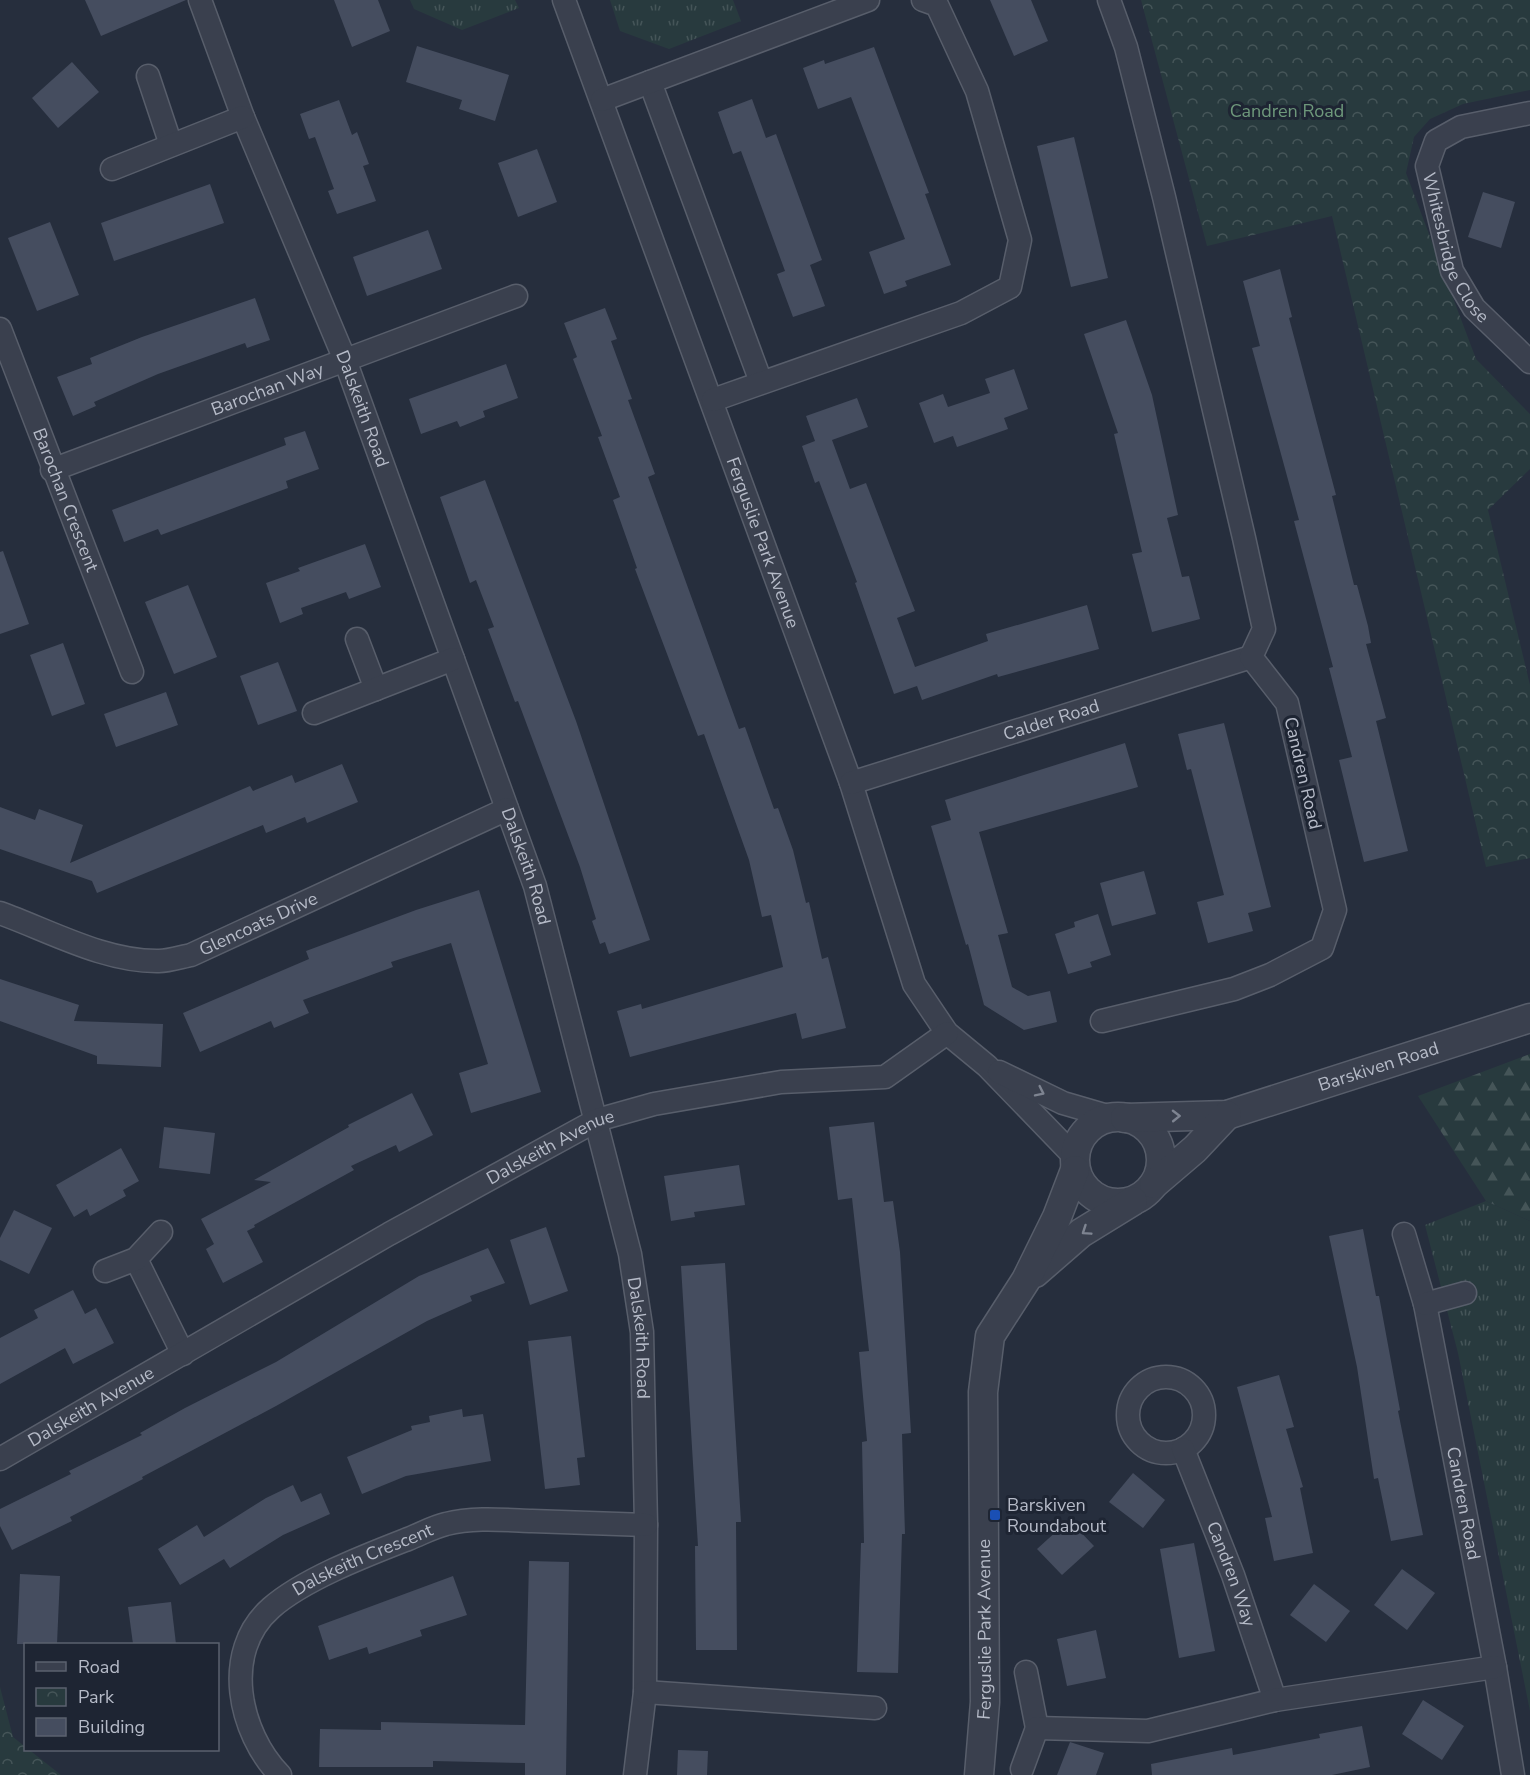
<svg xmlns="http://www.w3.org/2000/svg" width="1530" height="1775" font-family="'Nunito Sans',sans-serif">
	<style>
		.grass { fill: url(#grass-tufts) }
		.forest { fill: url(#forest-firs) }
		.park { fill: url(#park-crowns) }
		.building { fill: #454d5f }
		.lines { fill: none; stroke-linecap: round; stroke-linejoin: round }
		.minor-casing { stroke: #585e6b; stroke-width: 25 }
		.tertiary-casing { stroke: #585e6b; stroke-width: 31 }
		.minor { stroke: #3a404e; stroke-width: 22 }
		.tertiary { stroke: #3a404e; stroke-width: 28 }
		.oneway { stroke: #7e8491 }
		.transit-dot { fill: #1a4fb4; stroke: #1e2533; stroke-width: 2 }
		.labels { text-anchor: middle; stroke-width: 6; stroke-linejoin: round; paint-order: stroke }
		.park-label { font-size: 18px; fill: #6e987b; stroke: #1e2533 }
		.street-label { font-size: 18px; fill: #b6bbc8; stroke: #1e2533 }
		.poi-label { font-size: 18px; fill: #b6bbc8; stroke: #1e2533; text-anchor: start }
	</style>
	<defs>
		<pattern id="grass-tufts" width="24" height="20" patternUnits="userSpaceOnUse" patternTransform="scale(1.5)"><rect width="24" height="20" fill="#283a3e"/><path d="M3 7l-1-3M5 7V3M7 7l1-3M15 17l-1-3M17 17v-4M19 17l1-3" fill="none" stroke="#455558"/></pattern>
		<pattern id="forest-firs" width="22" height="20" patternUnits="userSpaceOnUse" patternTransform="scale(1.5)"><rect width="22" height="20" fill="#283a3e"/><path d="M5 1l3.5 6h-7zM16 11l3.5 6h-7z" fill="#455558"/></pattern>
		<pattern id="park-crowns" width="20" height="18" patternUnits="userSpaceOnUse" patternTransform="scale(1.5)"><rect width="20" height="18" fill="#283a3e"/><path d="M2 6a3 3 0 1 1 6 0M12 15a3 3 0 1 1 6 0" fill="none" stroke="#455558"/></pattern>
	</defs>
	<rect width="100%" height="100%" fill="#262e3d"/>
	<g class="grass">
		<path d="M 410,0 L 515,0 L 519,8 L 462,30 L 414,9 Z"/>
		<path d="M 610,0 L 733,0 L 741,21 L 669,49 L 620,31 Z"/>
		<path d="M 1486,1201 L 1530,1221 L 1530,1711 L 1458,1353 L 1425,1225 Z"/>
	</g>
	<path class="forest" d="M 1530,1054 L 1530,1221 L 1486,1201 L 1418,1096 Z"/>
	<g class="park">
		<path d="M 1141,0 L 1530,0 L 1530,90 L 1463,104 L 1430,119 L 1414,137 L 1406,173 L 1476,359 L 1530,414 L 1530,469 L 1488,510 L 1530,685 L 1530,858 L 1486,867 L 1332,216 L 1207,246 Z"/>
		<path d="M 0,1687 L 13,1737 L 61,1775 L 0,1775 Z"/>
	</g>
	<g class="building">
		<path d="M 85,0 L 186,0 L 101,36 Z"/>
		<path d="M 334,0 L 378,0 L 390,31 L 352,47 Z"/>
		<path d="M 990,0 L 1031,0 L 1048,41 L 1014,56 Z"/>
		<path d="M 417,46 L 509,75 L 495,121 L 459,109 L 462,100 L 406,82 Z"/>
		<path d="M 874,47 L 929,193 L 925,194 L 951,265 L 905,281 L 907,286 L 884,294 L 869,252 L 905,239 L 851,97 L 818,109 L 803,68 L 824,60 L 825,64 Z"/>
		<path d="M 72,62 L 99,92 L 58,128 L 32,98 Z"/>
		<path d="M 752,99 L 766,138 L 776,134 L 822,260 L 810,265 L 825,306 L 793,317 L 777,274 L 785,271 L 741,151 L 733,154 L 718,112 Z"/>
		<path d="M 339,100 L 352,135 L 357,132 L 369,164 L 363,166 L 376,201 L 337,214 L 328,191 L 334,189 L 315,137 L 309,139 L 300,114 Z"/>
		<path d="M 1074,137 L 1108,278 L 1071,287 L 1037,146 Z"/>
		<path d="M 537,149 L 557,202 L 518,217 L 498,163 Z"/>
		<path d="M 210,184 L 224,223 L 114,261 L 101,223 Z"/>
		<path d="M 1483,192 L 1515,202 L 1501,248 L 1468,237 Z"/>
		<path d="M 50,222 L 79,295 L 37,311 L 8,238 Z"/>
		<path d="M 428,230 L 442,269 L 367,296 L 353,257 Z"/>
		<path d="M 1280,269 L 1292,317 L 1289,318 L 1336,495 L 1332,496 L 1354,585 L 1357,585 L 1368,626 L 1371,643 L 1366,644 L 1386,718 L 1376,721 L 1408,851 L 1364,862 L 1339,760 L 1352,757 L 1329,668 L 1333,667 L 1294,521 L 1299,520 L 1252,348 L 1260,346 L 1243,281 Z"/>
		<path d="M 255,298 L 270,340 L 247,348 L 245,343 L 158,374 L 94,402 L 96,406 L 73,416 L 57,377 L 92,364 L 90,358 L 142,337 Z"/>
		<path d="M 605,308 L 617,339 L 611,341 L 632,399 L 628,400 L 655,474 L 648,477 L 739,729 L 745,727 L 774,809 L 778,808 L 793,850 L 806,903 L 809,902 L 822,959 L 828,957 L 846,1028 L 802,1039 L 796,1013 L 630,1057 L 617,1011 L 641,1004 L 642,1009 L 783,967 L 771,915 L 762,917 L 749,860 L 704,734 L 698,736 L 635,569 L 637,568 L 613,500 L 620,497 L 598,437 L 602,436 L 573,359 L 577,357 L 564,323 Z"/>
		<path d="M 1126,320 L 1152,395 L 1178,515 L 1167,518 L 1182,577 L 1189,576 L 1200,619 L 1152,632 L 1132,554 L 1142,552 L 1114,434 L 1118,433 L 1084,334 Z"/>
		<path d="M 506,364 L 518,398 L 483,411 L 485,417 L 460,427 L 457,421 L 421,434 L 409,399 Z"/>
		<path d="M 1014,369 L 1028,409 L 1004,418 L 1008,429 L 957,447 L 953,436 L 934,443 L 919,403 L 943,394 L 948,407 L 990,393 L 985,379 Z"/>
		<path d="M 857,398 L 868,427 L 832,440 L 850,489 L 866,483 L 915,611 L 897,618 L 915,667 L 988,641 L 986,634 L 1087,605 L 1099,649 L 998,677 L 997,674 L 922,700 L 917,686 L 894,694 L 855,583 L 857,582 L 819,481 L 815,483 L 802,446 L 815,441 L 806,416 Z"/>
		<path d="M 305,431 L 319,469 L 286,481 L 288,488 L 161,535 L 158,529 L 124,542 L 112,510 L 286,445 L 284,438 Z"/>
		<path d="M 485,480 L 576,721 L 650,940 L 609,954 L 605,942 L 600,944 L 592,921 L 596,919 L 580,867 L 518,701 L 515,702 L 488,629 L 494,627 L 476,580 L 470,583 L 440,497 Z"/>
		<path d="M 365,544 L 381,587 L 349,599 L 346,592 L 301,608 L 303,614 L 280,623 L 266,583 L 300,571 L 298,568 Z"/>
		<path d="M 3,551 L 29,624 L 0,634 L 0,552 Z"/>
		<path d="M 188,585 L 217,657 L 174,674 L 145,602 Z"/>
		<path d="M 63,643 L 85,704 L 52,716 L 30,655 Z"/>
		<path d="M 278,662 L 297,711 L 258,725 L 240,676 Z"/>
		<path d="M 166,692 L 178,725 L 116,747 L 104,714 Z"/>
		<path d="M 1224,723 L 1271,907 L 1248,913 L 1253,931 L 1208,943 L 1197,902 L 1224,895 L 1191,769 L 1187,770 L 1178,734 Z"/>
		<path d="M 1125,743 L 1138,787 L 979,832 L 1008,933 L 998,935 L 1012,987 L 1028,996 L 1050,991 L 1057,1022 L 1024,1030 L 984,1005 L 968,944 L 966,945 L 931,826 L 951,820 L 945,800 Z"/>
		<path d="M 342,764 L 358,802 L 307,823 L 305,817 L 266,833 L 263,825 L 97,893 L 92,881 L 0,849 L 0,807 L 35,820 L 39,809 L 83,825 L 70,863 L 250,786 L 253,791 L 292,775 L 295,783 Z"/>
		<path d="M 1144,871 L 1156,914 L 1112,926 L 1100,883 Z"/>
		<path d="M 479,890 L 541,1092 L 471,1113 L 459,1073 L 488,1064 L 451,943 L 391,962 L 393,967 L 303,1000 L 309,1013 L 274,1028 L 271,1021 L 200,1052 L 183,1013 L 309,959 L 306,951 L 416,910 Z"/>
		<path d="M 1098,914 L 1111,955 L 1090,962 L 1092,967 L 1068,974 L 1055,934 L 1075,927 L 1074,922 Z"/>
		<path d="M 0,979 L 79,1005 L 74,1021 L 163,1024 L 161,1067 L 97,1064 L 97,1056 L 0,1021 Z"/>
		<path d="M 412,1093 L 433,1135 L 399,1152 L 396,1145 L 351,1166 L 354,1170 L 254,1225 L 255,1227 L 247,1231 L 263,1262 L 223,1283 L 206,1249 L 214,1244 L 201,1219 L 271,1182 L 254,1180 L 349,1127 L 348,1125 Z"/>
		<path d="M 874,1122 L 884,1202 L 893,1201 L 900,1252 L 911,1433 L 902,1434 L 905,1534 L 902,1534 L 898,1673 L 857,1672 L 861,1543 L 864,1543 L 862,1442 L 867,1441 L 859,1352 L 869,1351 L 852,1198 L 838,1200 L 829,1127 Z"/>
		<path d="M 164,1127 L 215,1133 L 210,1174 L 159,1168 Z"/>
		<path d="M 121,1148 L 139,1181 L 123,1190 L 126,1196 L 90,1216 L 87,1209 L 74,1217 L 56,1185 Z"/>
		<path d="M 739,1165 L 745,1205 L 694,1212 L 695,1217 L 671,1221 L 664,1176 Z"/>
		<path d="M 14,1210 L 52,1228 L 29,1274 L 0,1260 L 0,1238 Z"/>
		<path d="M 546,1227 L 568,1291 L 530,1305 L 510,1240 Z"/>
		<path d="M 1363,1229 L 1376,1296 L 1379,1296 L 1400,1410 L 1398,1411 L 1423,1535 L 1391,1541 L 1378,1478 L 1374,1479 L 1357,1367 L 1329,1236 Z"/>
		<path d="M 488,1248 L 505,1283 L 470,1296 L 472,1301 L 427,1321 L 276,1406 L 142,1477 L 143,1479 L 70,1517 L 72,1521 L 12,1550 L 0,1526 L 0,1509 L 71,1474 L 69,1471 L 142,1435 L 140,1433 L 185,1408 L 276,1362 L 419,1276 Z"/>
		<path d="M 725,1263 L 741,1522 L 736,1522 L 737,1650 L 696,1650 L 695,1546 L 698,1546 L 681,1266 Z"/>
		<path d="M 73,1290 L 85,1314 L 96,1308 L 114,1343 L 73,1364 L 65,1348 L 0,1384 L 0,1338 L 38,1318 L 34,1310 Z"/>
		<path d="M 571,1336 L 585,1457 L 577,1458 L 580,1485 L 545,1489 L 528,1341 Z"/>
		<path d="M 1279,1375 L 1294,1427 L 1286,1429 L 1303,1487 L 1300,1488 L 1313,1553 L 1274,1561 L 1265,1518 L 1272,1517 L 1237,1387 Z"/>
		<path d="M 462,1409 L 463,1417 L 483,1414 L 491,1461 L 406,1476 L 362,1494 L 347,1457 L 412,1430 L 411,1426 L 430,1422 L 429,1416 Z"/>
		<path d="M 1133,1473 L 1165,1500 L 1143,1528 L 1109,1502 Z"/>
		<path d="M 293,1485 L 301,1502 L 321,1493 L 330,1514 L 283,1535 L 230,1568 L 224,1559 L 180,1585 L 158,1549 L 197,1525 L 204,1537 L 266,1498 Z"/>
		<path d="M 1069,1520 L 1094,1546 L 1062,1575 L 1037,1549 Z"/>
		<path d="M 1194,1543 L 1215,1651 L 1179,1658 L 1160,1549 Z"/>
		<path d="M 529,1561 L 569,1562 L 566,1775 L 525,1775 L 525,1763 L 433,1761 L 433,1767 L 319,1767 L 320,1729 L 381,1730 L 381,1722 L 525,1725 Z"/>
		<path d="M 1402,1569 L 1435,1593 L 1407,1630 L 1374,1605 Z"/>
		<path d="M 20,1574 L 60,1576 L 57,1644 L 17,1644 Z"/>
		<path d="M 453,1576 L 467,1615 L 420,1630 L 422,1636 L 369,1654 L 367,1647 L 329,1660 L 318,1626 Z"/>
		<path d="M 1314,1584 L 1350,1611 L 1326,1642 L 1290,1615 Z"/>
		<path d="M 171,1602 L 176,1644 L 133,1644 L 128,1607 Z"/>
		<path d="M 1096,1630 L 1106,1678 L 1067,1686 L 1057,1639 Z"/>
		<path d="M 1423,1700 L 1464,1726 L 1442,1760 L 1402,1734 Z"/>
		<path d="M 1362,1726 L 1370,1767 L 1332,1775 L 1152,1775 L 1151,1764 L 1232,1748 L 1233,1755 L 1320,1738 L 1319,1734 Z"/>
		<path d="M 1070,1742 L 1104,1753 L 1096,1775 L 1057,1775 Z"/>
		<path d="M 678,1750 L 708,1751 L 707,1775 L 677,1775 Z"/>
	</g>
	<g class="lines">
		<defs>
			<g id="minor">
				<path id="s1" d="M 200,0 L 243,117 L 345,360 L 535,886 L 630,1254 L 642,1332 L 646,1525 L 645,1692 L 635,1775"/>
				<path id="s2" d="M 564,0 L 851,783 L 914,984 L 947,1033 L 987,1066 L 1074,1156"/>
				<path d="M 148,76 L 171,145"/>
				<path d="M 650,82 L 761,382"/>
				<path d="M 602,100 L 868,0"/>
				<path id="s3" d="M 1530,113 L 1461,127 L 1436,141 L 1427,166 L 1452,271 L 1474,308 L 1530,362"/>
				<path d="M 112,169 L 243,117"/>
				<path id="s4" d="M 0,329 L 132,672"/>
				<path d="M 713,400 L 961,313 L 1010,287 L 1020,240 L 977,91 L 937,5 L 923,0"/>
				<path id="s5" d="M 52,470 L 516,296"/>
				<path d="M 357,639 L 376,689"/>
				<path d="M 314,713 L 453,659"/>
				<path id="s6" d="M 851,783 L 1251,657"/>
				<path id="s7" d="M 0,913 C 50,931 105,962 159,961 C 169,961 181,957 191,955 L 507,809"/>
				<path d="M 1102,1021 L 1234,989 L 1270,975 L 1322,948 L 1335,910 L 1287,703 L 1251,657 L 1264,629 L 1244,538 L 1164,197 L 1126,47 L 1109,0"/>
				<path d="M 999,1072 L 1063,1103 L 1111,1117"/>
				<path id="s8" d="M 1404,1234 L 1425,1304 L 1495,1667 L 1513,1775"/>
				<path d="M 136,1259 L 183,1354"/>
				<path d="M 105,1271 L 136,1259 L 161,1232"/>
				<path d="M 1425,1304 L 1465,1293"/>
				<circle cx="1166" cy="1415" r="38"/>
				<path id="s9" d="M 1183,1449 L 1233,1575 L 1275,1700"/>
				<path id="s10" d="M 0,1459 L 389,1234 L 597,1120 L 654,1104 L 781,1082 L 885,1077 L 947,1033"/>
				<path d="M 1026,1672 L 1037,1728"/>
				<path d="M 645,1692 L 875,1708"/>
				<path d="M 1022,1769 L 1037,1728 L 1148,1731 L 1275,1700 L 1495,1667"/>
				<path id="s11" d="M 280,1775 C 239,1733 221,1652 271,1608 C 304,1579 367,1555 408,1539 C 421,1534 433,1527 446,1524 C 473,1517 505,1520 532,1521 C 570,1522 608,1524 646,1525"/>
			</g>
			<g id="tertiary">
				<circle cx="1118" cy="1160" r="43"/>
				<path id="s12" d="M 1125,1118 L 1227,1115 L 1530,1018"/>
				<path d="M 1154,1184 L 1195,1149 L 1227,1115"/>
				<path d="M 1035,1273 L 1081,1233 L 1133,1201"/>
				<path id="s13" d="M 979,1775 L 985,1702 L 983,1392 L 990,1336 L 1026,1280 L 1057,1217 L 1075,1170"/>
			</g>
		</defs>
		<use href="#minor" class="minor-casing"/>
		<use href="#tertiary" class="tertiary-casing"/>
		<use href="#minor" class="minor"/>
		<use href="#tertiary" class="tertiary"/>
	</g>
	<defs><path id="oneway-chevron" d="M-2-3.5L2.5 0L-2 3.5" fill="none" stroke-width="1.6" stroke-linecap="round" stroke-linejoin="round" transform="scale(1.5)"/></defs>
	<g class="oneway">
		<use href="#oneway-chevron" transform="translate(1040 1092) rotate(26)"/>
		<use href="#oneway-chevron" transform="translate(1176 1116) rotate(-1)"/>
		<use href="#oneway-chevron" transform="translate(1086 1231) rotate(146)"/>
	</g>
	<rect class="transit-dot" x="989" y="1509" width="12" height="12" rx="3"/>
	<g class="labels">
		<g class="park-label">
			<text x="1287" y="117">Candren Road</text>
		</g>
		<g class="street-label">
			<text dy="6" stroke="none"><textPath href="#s3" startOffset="213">Whitesbridge Close</textPath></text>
			<text dy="6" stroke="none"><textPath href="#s5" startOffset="230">Barochan Way</textPath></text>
			<text dy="6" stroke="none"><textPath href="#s1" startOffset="440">Dalskeith Road</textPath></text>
			<text dy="6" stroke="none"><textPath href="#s4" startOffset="183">Barochan Crescent</textPath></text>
			<text dy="6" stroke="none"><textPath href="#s2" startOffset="578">Ferguslie Park Avenue</textPath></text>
			<text dy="6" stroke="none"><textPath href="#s6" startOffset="210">Calder Road</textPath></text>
			<text transform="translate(1303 773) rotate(77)" y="6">Candren Road</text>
			<text dy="6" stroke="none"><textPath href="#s1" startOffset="926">Dalskeith Road</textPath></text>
			<text dy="6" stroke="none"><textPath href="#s7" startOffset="274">Glencoats Drive</textPath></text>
			<text dy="6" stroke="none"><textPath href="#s12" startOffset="261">Barskiven Road</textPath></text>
			<text dy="6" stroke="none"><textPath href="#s10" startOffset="633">Dalskeith Avenue</textPath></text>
			<text dy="6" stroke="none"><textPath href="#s1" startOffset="1412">Dalskeith Road</textPath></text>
			<text dy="6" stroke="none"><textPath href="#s10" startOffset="105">Dalskeith Avenue</textPath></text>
			<text dy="6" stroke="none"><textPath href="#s8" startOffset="276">Candren Road</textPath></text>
			<text dy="6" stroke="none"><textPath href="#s11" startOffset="290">Dalskeith Crescent</textPath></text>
			<text dy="6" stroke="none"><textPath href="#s9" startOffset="134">Candren Way</textPath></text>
			<text dy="6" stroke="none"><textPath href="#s13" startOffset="146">Ferguslie Park Avenue</textPath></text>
		</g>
		<g class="poi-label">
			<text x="1007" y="1511">Barskiven<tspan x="1007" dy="21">Roundabout</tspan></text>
		</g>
	</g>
	<rect x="24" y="1643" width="195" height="108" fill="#1e2533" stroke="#5b616f" stroke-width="1.5"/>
	<rect x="36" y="1662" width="30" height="9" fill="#3a404e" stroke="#5b616f" stroke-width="1.5"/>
	<text x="78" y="1673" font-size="18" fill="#b6bbc8">Road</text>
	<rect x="36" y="1688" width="30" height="18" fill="url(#park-crowns)" stroke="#5b616f" stroke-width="1.5"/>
	<text x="78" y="1703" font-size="18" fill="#b6bbc8">Park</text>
	<rect x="36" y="1718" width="30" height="18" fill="#454d5f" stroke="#5b616f" stroke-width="1.5"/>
	<text x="78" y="1733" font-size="18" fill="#b6bbc8">Building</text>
</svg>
